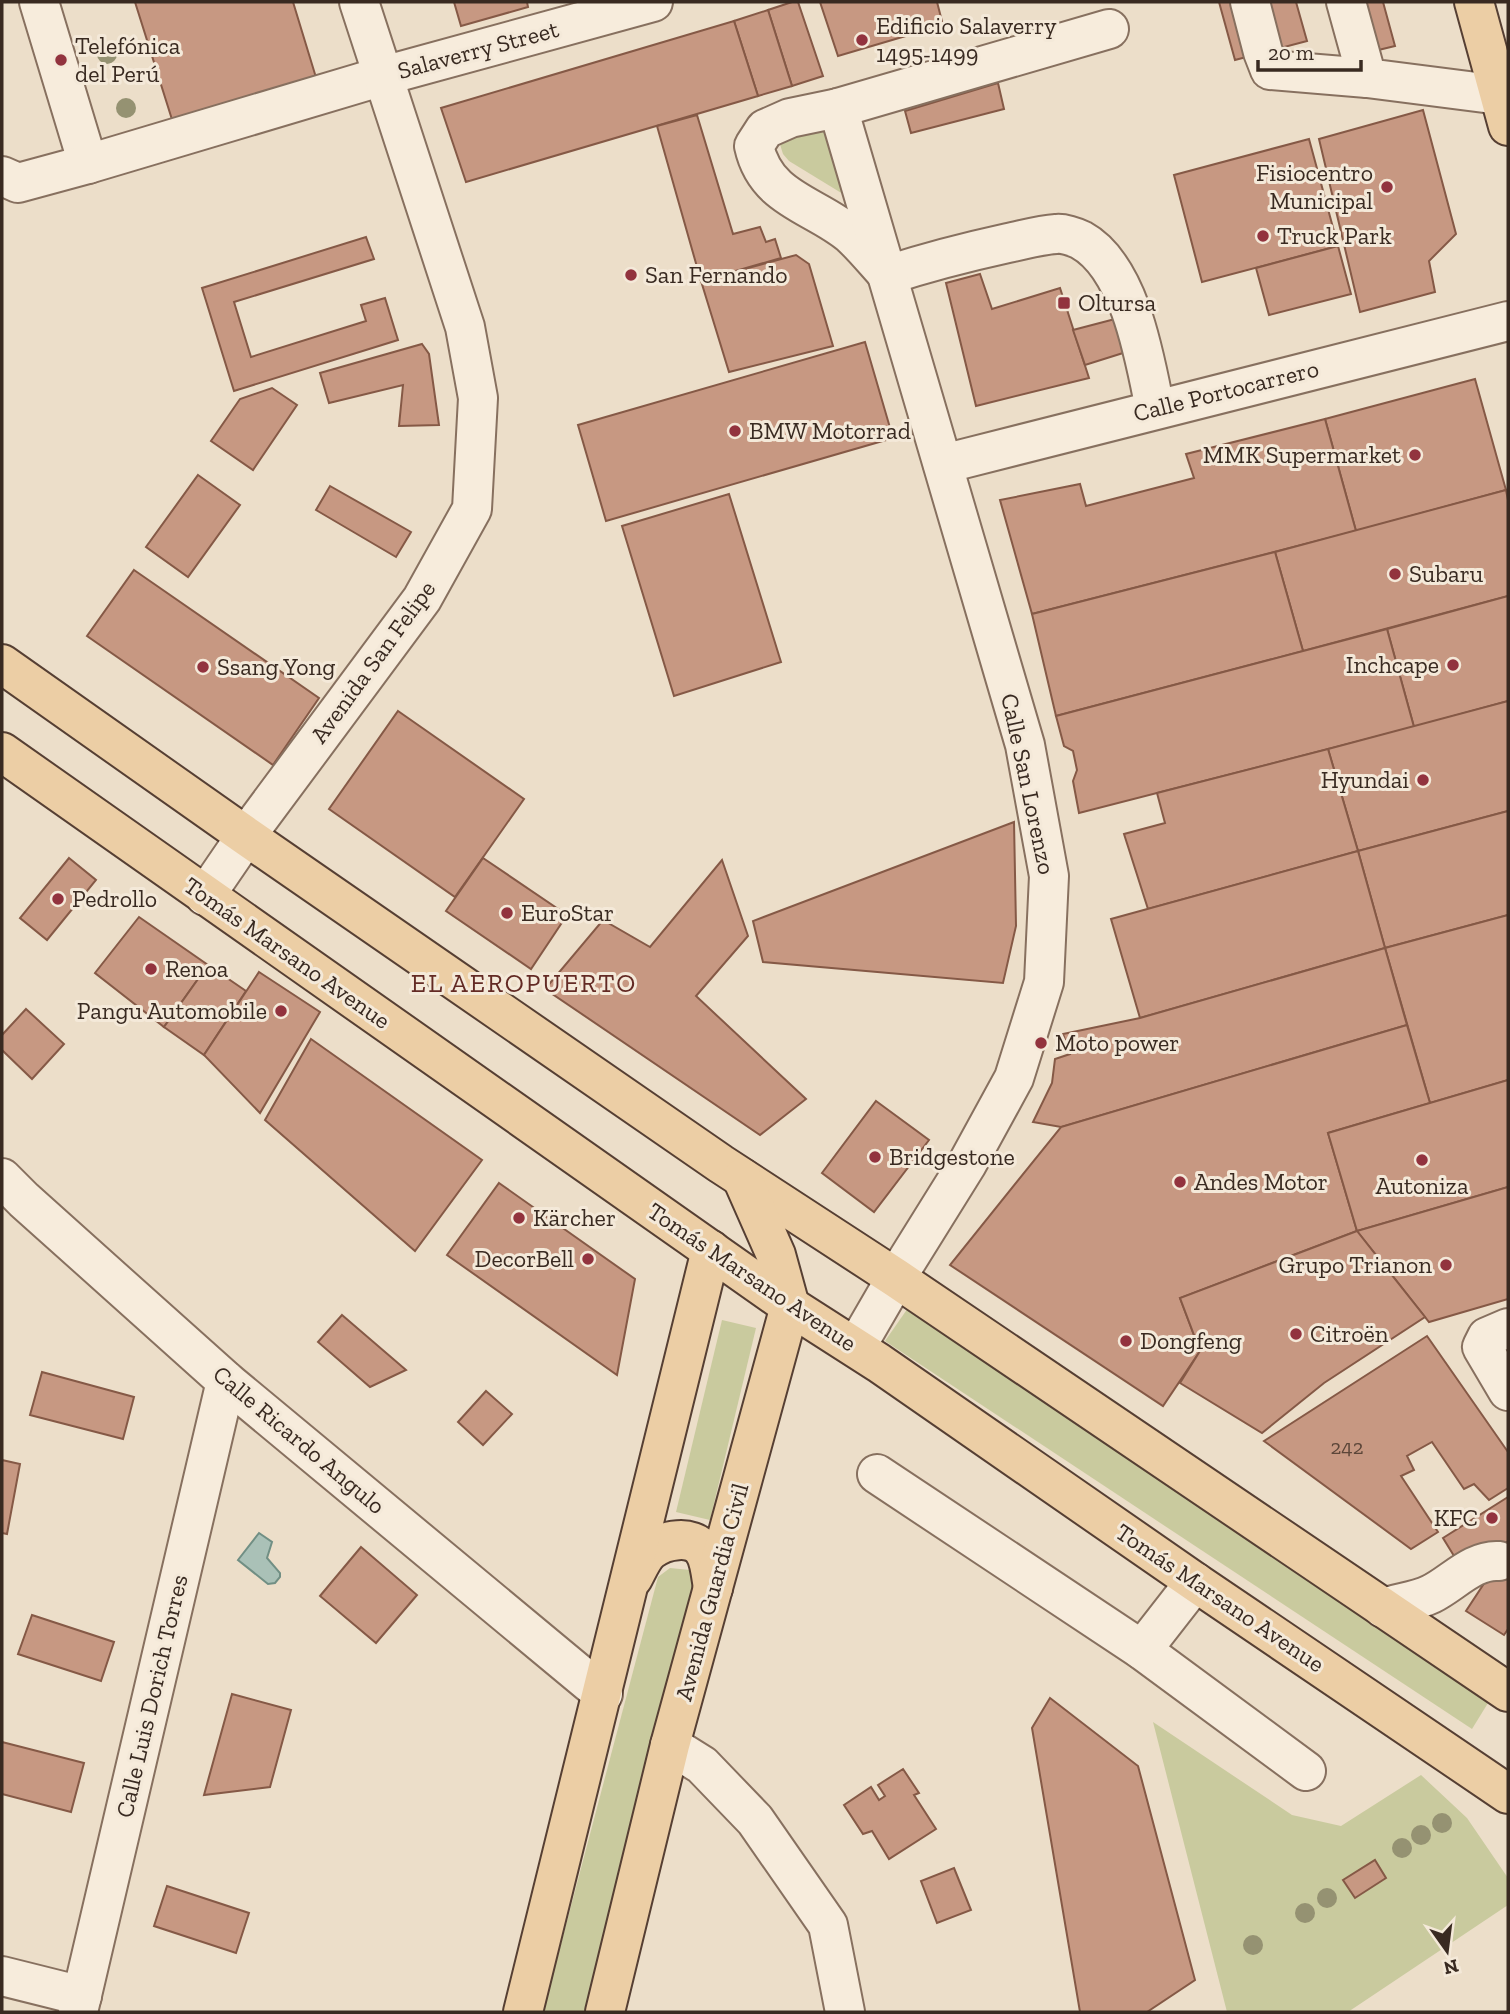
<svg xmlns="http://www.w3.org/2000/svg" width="1510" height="2014" font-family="'Zilla Slab',serif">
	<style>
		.green { fill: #c9ca9e }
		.water { fill: #aac1b7; stroke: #718f84; stroke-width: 2 }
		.building { fill: #c79882; stroke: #855946; stroke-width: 2 }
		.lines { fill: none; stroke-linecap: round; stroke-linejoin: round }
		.minor-casing { stroke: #87705f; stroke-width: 42 }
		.major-casing { stroke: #563f33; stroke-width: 42 }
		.minor { stroke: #f7ecdc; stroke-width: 38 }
		.major { stroke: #eccea5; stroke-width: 38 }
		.tree { fill: #959272 }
		.poi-dot { fill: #92333e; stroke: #f4e9d9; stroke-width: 2.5 }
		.labels { text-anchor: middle; stroke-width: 6; stroke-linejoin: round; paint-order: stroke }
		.number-label { font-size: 21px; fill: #5c4639 }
		.poi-label { font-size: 24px; fill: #392a21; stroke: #f4e9d9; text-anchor: start }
		.street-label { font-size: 24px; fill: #392a21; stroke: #f4e9d9 }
		.neighbourhood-label { font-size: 26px; letter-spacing: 2px; fill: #632a24; stroke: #f4e9d9 }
	</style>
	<rect width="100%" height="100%" fill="#ecdec9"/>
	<g class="green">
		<path d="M 823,128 L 843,194 L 789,161 L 783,154 L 779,141 Z"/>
		<path d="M 908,1308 L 1488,1703 L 1472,1729 L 885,1341 Z"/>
		<path d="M 722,1320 L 756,1328 L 710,1520 L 676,1512 Z"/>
		<path d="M 670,1568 L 690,1570 L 695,1589 L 586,2012 L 543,2012 L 658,1577 Z"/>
		<path d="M 1153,1722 L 1292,1815 L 1341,1826 L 1421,1775 L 1467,1818 L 1508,1878 L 1508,1905 L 1348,2012 L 1227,2012 Z"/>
	</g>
	<path class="water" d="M 259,1533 L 272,1542 L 267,1558 L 280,1573 L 280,1577 L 275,1583 L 268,1584 L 238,1560 Z"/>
	<g class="building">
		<path d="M 135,2 L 293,2 L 318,84 L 175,129 Z"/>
		<path d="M 454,2 L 527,2 L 528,7 L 461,26 Z"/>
		<path d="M 792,2 L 798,2 L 823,76 L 792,86 L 768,10 Z"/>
		<path d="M 820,2 L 937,2 L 943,25 L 838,56 Z"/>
		<path d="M 1219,2 L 1296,2 L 1307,41 L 1235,60 Z"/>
		<path d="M 1353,2 L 1383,2 L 1395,46 L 1366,53 Z"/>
		<path d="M 768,10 L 792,86 L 758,96 L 734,21 Z"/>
		<path d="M 734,21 L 758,96 L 466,182 L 441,108 Z"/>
		<path d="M 998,83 L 1004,109 L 911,133 L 905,111 Z"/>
		<path d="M 1423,110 L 1456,234 L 1429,261 L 1435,292 L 1360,312 L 1319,139 Z"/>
		<path d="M 697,115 L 733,234 L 760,227 L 766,242 L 775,239 L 781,258 L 701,281 L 657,126 Z"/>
		<path d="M 1309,139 L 1338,246 L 1202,282 L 1174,175 Z"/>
		<path d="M 366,237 L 374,259 L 234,302 L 251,357 L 366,321 L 361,305 L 385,298 L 398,340 L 234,391 L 202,288 Z"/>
		<path d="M 1338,246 L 1351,294 L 1269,315 L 1256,268 Z"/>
		<path d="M 796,255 L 809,264 L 833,346 L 729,372 L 701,281 Z"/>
		<path d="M 980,274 L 992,309 L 1060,288 L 1089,378 L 976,406 L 946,283 Z"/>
		<path d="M 1115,319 L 1123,353 L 1085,365 L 1073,330 Z"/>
		<path d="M 865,342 L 893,438 L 606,521 L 578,425 Z"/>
		<path d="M 422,344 L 429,354 L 439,425 L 399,426 L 403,385 L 329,403 L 320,373 Z"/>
		<path d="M 1475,379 L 1506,490 L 1356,531 L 1325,419 Z"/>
		<path d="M 272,388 L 297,405 L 253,470 L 211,441 L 240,399 Z"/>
		<path d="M 1325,419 L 1356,531 L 1032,614 L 1000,500 L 1080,484 L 1086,506 L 1194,478 L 1186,454 Z"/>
		<path d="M 198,475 L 240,505 L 188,577 L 146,547 Z"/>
		<path d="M 330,486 L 411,532 L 396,557 L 316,510 Z"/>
		<path d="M 1506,490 L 1508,500 L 1508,596 L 1303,651 L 1275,552 Z"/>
		<path d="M 729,494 L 781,662 L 674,696 L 622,526 Z"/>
		<path d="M 1275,552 L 1303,651 L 1056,716 L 1032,614 Z"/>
		<path d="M 134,570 L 319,698 L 273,765 L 87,636 Z"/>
		<path d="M 1508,596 L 1508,701 L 1414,727 L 1387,629 Z"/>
		<path d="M 1387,629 L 1414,727 L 1079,813 L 1073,781 L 1077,770 L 1073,751 L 1064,746 L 1056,716 Z"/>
		<path d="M 1508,701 L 1508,811 L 1358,851 L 1328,749 Z"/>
		<path d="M 398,711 L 524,799 L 455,897 L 329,809 Z"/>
		<path d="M 1328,749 L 1358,851 L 1148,909 L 1124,834 L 1165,823 L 1157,793 Z"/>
		<path d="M 1508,811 L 1508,915 L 1385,948 L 1358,851 Z"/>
		<path d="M 1014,822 L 1016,926 L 1003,983 L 763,962 L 753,921 Z"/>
		<path d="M 1358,851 L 1385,948 L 1140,1018 L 1111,919 Z"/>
		<path d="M 69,858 L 96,880 L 47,940 L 20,918 Z"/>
		<path d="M 483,858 L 567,915 L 531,969 L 446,911 Z"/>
		<path d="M 722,860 L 748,936 L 696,996 L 806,1099 L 760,1135 L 545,989 L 603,920 L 650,947 Z"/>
		<path d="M 1508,915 L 1508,1080 L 1430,1103 L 1385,948 Z"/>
		<path d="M 139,917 L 208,965 L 164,1027 L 95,973 Z"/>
		<path d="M 1385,948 L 1407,1025 L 1061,1127 L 1033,1122 L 1052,1083 L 1055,1059 L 1070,1054 L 1063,1034 L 1140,1018 Z"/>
		<path d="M 208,965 L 246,991 L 204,1055 L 164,1027 Z"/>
		<path d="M 259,972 L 320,1012 L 260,1113 L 204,1055 Z"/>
		<path d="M 26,1009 L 64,1044 L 32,1079 L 2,1050 L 2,1035 Z"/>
		<path d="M 1407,1025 L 1430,1103 L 1328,1133 L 1357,1231 L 1180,1298 L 1200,1351 L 1163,1406 L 950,1265 L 1061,1127 Z"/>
		<path d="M 311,1039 L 482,1160 L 415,1251 L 265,1120 Z"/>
		<path d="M 1508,1080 L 1508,1187 L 1357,1231 L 1328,1133 Z"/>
		<path d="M 876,1101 L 929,1140 L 874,1212 L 822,1173 Z"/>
		<path d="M 499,1183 L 635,1279 L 617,1375 L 447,1255 Z"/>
		<path d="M 1508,1187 L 1508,1299 L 1429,1322 L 1357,1231 Z"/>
		<path d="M 1357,1231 L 1425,1317 L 1324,1383 L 1262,1433 L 1180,1383 L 1200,1351 L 1180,1298 Z"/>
		<path d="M 342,1315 L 406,1370 L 370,1387 L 318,1342 Z"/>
		<path d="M 1427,1336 L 1508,1452 L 1508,1488 L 1489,1500 L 1474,1484 L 1464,1489 L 1432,1442 L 1407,1456 L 1414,1470 L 1401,1476 L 1438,1532 L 1411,1549 L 1264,1441 Z"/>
		<path d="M 42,1372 L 134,1397 L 123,1439 L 30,1415 Z"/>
		<path d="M 486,1391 L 512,1414 L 483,1445 L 458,1422 Z"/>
		<path d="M 2,1460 L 20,1464 L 7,1534 L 2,1533 Z"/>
		<path d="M 1508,1497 L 1508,1541 L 1462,1569 L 1443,1538 Z"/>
		<path d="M 361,1547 L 417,1595 L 376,1643 L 320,1596 Z"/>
		<path d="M 1508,1547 L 1508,1629 L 1504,1635 L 1466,1611 Z"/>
		<path d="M 32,1615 L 114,1642 L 101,1681 L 18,1654 Z"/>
		<path d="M 232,1694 L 291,1710 L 270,1787 L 204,1795 Z"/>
		<path d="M 1050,1698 L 1138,1766 L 1195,1980 L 1147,2012 L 1080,2012 L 1032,1728 Z"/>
		<path d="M 2,1742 L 84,1763 L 71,1812 L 2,1794 Z"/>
		<path d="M 903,1769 L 919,1793 L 914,1795 L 936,1829 L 889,1859 L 872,1831 L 863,1834 L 844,1805 L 871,1787 L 879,1800 L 885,1796 L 878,1785 Z"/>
		<path d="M 1375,1860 L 1386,1878 L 1355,1898 L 1343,1880 Z"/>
		<path d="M 954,1868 L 971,1910 L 937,1923 L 921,1881 Z"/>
		<path d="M 167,1886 L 249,1913 L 236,1953 L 154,1926 Z"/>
	</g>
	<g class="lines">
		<defs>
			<g id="minor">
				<path d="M 39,2 L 88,164"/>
				<path d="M 1250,2 L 1263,52 L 1270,70 L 1367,78"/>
				<path d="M 1346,2 L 1367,78 L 1500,95"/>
				<path d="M 1109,29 L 838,108 L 790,118 L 765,129 L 754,146 C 766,200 814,204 851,235 C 864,247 876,262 888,275 C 928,262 967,252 1008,243 C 1023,240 1040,235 1056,234 C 1063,233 1075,237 1081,240 C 1130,267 1145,359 1155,409"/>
				<path d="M 838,108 L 1025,745 L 1049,876 L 1044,982 L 1014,1078 L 967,1164 L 896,1278 L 856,1347"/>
				<path d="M 2,176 L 18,183 L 88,164 L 383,76 L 653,2"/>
				<path d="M 943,464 L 1508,321"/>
				<path d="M 205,896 L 246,836 L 422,599 L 472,509 L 478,398 L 465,327 L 359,2"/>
				<path d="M 2,1178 L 24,1200 L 226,1381 L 603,1694"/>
				<path d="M 1508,1328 L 1487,1337 L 1482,1347 L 1508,1391"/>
				<path d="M 877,1474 L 1142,1650 L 1306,1771"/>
				<path d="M 1383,1608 C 1398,1603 1417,1601 1431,1594 C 1452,1584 1473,1559 1499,1561"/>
				<path d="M 1142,1650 L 1195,1582"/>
				<path d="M 670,1745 L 702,1765 L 755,1820 L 828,1925 L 845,2012"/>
				<path d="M 2,1976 L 82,1996"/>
				<path d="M 78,2012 L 226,1381"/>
			</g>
			<g id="major">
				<path d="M 1474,2 L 1508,126"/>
				<path d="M 2,664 L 246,836 L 721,1164 L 896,1278 L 1508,1692"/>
				<path d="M 2,752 L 790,1306 L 879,1363 L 1195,1582 L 1508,1794"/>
				<path d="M 633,1578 C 638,1569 643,1556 651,1550 C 664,1540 692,1534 703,1550 C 710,1559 711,1577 713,1588"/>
				<path d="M 523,2012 L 711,1250"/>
				<path d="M 605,2012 L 670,1745 L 790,1306 L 776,1255 L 742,1178"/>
			</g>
		</defs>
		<use href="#minor" class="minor-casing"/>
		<use href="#major" class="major-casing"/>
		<use href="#minor" class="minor"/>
		<use href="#major" class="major"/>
	</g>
	<g class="tree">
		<circle cx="107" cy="54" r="10"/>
		<circle cx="126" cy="108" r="10"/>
		<circle cx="1442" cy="1823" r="10"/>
		<circle cx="1421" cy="1835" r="10"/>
		<circle cx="1402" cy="1848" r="10"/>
		<circle cx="1327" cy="1898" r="10"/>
		<circle cx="1305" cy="1913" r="10"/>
		<circle cx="1253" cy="1945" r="10"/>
	</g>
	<g class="poi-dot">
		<circle cx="862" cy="40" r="7"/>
		<circle cx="61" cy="60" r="7"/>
		<circle cx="1387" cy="187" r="7"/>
		<circle cx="1263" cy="236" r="7"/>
		<circle cx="631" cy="275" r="7"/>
		<rect x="1057" y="296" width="14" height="14" rx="3.5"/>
		<circle cx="735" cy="431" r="7"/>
		<circle cx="1415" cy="455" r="7"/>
		<circle cx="1395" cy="574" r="7"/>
		<circle cx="1453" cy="665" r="7"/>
		<circle cx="203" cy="667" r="7"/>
		<circle cx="1423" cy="780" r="7"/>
		<circle cx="58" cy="899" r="7"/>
		<circle cx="507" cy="913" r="7"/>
		<circle cx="151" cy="969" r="7"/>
		<circle cx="281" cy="1011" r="7"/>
		<circle cx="1041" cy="1043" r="7"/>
		<circle cx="875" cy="1157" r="7"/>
		<circle cx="1422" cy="1160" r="7"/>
		<circle cx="1180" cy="1182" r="7"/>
		<circle cx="519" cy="1218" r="7"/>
		<circle cx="588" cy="1259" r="7"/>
		<circle cx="1446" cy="1265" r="7"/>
		<circle cx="1296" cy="1334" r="7"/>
		<circle cx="1126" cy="1341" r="7"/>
		<circle cx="1492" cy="1518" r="7"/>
	</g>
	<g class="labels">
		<g class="number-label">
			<text x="1347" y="1454">242</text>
		</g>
		<g class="poi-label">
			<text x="876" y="34">Edificio Salaverry<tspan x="876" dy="28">1495-1499</tspan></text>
			<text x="75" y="54">Telefónica<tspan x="75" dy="28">del Perú</tspan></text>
			<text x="1373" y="181" text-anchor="end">Fisiocentro<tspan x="1373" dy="28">Municipal</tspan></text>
			<text x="1277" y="244">Truck Park</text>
			<text x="645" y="283">San Fernando</text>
			<text x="1078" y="311">Oltursa</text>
			<text x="749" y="439">BMW Motorrad</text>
			<text x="1401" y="463" text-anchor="end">MMK Supermarket</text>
			<text x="1409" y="582">Subaru</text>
			<text x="1439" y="673" text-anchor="end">Inchcape</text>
			<text x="217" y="675">Ssang Yong</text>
			<text x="1409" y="788" text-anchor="end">Hyundai</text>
			<text x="72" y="907">Pedrollo</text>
			<text x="521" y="921">EuroStar</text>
			<text x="165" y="977">Renoa</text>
			<text x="267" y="1019" text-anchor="end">Pangu Automobile</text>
			<text x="1055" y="1051">Moto power</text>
			<text x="889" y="1165">Bridgestone</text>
			<text x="1194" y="1190">Andes Motor</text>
			<text x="1422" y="1194" text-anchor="middle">Autoniza</text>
			<text x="533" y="1226">Kärcher</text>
			<text x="574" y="1267" text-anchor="end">DecorBell</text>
			<text x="1432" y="1273" text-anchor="end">Grupo Trianon</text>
			<text x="1310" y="1342">Citroën</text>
			<text x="1140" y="1349">Dongfeng</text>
			<text x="1478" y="1526" text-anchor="end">KFC</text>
		</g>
		<g class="street-label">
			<text transform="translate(478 50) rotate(-15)" y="8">Salaverry Street</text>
			<text transform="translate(1226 391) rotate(-14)" y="8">Calle Portocarrero</text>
			<text transform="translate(373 662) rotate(-54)" y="8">Avenida San Felipe</text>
			<text transform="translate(1028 784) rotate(78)" y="8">Calle San Lorenzo</text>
			<text transform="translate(287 953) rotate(35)" y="8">Tomás Marsano Avenue</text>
			<text transform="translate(752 1277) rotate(34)" y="8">Tomás Marsano Avenue</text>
			<text transform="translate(299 1440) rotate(40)" y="8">Calle Ricardo Angulo</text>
			<text transform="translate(712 1592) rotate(-75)" y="8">Avenida Guardia Civil</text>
			<text transform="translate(1220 1598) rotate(34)" y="8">Tomás Marsano Avenue</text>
			<text transform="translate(152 1696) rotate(-77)" y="8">Calle Luis Dorich Torres</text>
		</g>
		<g class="neighbourhood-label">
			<text x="524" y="992">EL AEROPUERTO</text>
		</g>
	</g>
	<rect width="1510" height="2014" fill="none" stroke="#392a21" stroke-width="7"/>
	<g transform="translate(1447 1951) rotate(166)" stroke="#f4e9d9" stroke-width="5" paint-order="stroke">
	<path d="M0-5L12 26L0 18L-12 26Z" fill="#392a21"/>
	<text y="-10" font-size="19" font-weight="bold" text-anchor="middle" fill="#392a21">N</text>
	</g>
	<path d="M1258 60v10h103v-10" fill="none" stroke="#392a21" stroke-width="3.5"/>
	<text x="1268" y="60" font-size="21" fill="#392a21" stroke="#f4e9d9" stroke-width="5" paint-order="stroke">20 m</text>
</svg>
